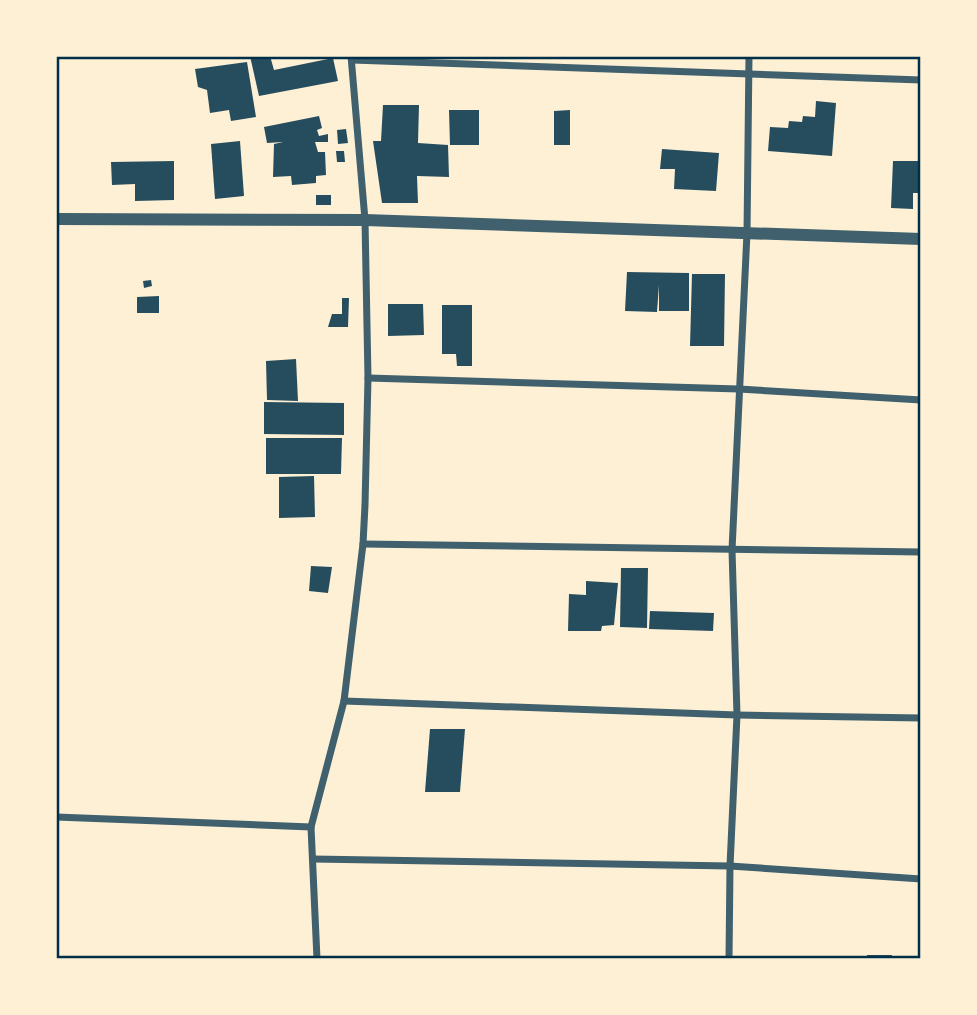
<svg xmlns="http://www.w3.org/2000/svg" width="977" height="1015" font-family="Merriweather,serif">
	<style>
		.building { fill: #264d5e }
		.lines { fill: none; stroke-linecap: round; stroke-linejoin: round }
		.minor { stroke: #3f606c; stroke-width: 7 }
		.tertiary { stroke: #3f606c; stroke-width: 12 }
		.neatline { fill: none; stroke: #003049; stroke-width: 2.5 }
	</style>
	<rect width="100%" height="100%" fill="#fdf0d5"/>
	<g class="building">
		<path d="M 250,56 L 270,56 L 274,70 L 333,58 L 338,81 L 259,96 Z"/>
		<path d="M 247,62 L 256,117 L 231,121 L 229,110 L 210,113 L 207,90 L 198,87 L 195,69 Z"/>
		<path d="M 816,101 L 836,103 L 832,156 L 768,151 L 770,127 L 788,128 L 789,121 L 802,122 L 803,116 L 815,117 Z"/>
		<path d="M 383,105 L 419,105 L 418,143 L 448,145 L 449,177 L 417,176 L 418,203 L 382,203 L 373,141 L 381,141 Z"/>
		<path d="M 449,110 L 479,110 L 479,145 L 450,145 Z"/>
		<path d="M 570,110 L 570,145 L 554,145 L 554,111 Z"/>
		<path d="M 319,116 L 322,128 L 317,130 L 319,136 L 328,134 L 328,142 L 315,142 L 318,152 L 325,152 L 326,175 L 316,176 L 316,183 L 292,185 L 291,176 L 273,177 L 274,144 L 283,142 L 267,143 L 264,127 Z"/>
		<path d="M 346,129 L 348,143 L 338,144 L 337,130 Z"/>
		<path d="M 240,141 L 244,196 L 215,199 L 211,144 Z"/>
		<path d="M 662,149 L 719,153 L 716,191 L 674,189 L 675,169 L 660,169 Z"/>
		<path d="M 336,151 L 344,151 L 345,162 L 337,162 Z"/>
		<path d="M 174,161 L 174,200 L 135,201 L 135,184 L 112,185 L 111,162 Z"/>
		<path d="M 893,161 L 921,161 L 921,193 L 913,193 L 913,209 L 891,208 Z"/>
		<rect x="316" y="195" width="15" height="10"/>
		<path d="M 627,272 L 689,273 L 689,311 L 659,311 L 659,285 L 657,312 L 625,311 Z"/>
		<path d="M 692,274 L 725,274 L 724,346 L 690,346 Z"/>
		<path d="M 151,280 L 152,286 L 144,288 L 143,281 Z"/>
		<path d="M 159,296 L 159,313 L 137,313 L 137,297 Z"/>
		<path d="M 342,298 L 349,298 L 348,327 L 328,327 L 332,314 L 342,314 Z"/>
		<path d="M 388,304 L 423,304 L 424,335 L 388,336 Z"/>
		<path d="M 442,305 L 472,305 L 472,366 L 457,366 L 456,354 L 442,354 Z"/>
		<path d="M 296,359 L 298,401 L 267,400 L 266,361 Z"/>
		<path d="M 264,402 L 344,403 L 344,435 L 264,434 Z"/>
		<path d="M 266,438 L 342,438 L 341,474 L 266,474 Z"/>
		<path d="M 314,476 L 315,517 L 279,518 L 279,477 Z"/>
		<path d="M 311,566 L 332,567 L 328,593 L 309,591 Z"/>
		<path d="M 621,568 L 648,568 L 647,628 L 620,627 Z"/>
		<path d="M 586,581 L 618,583 L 614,625 L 602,626 L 601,631 L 568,631 L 569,594 L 586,595 Z"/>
		<path d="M 650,611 L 714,613 L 713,631 L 649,629 Z"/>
		<path d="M 430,729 L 465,729 L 460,792 L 425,792 Z"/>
		<path d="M 867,955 L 892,955 L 891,959 L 867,959 Z"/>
	</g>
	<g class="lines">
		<g class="minor">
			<path d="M 352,60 L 921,80"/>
			<path d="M 368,378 L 739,389 L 921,400"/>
			<path d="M 363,544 L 921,552"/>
			<path d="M 344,701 L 737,715 L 921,718"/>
			<path d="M 56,817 L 311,827"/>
			<path d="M 313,859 L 730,866 L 921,879"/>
			<path d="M 317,959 L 311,827 L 344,701 L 363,544 L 365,505 L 368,378 L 365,220 L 351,56"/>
			<path d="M 729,959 L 730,866 L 737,715 L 732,550 L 747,233 L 749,56"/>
		</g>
		<path class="tertiary" d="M 56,219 L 365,220 L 921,239"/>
	</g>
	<rect width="977" height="1015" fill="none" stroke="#fdf0d5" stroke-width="116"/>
	<rect x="58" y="58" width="861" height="899" class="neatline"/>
</svg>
